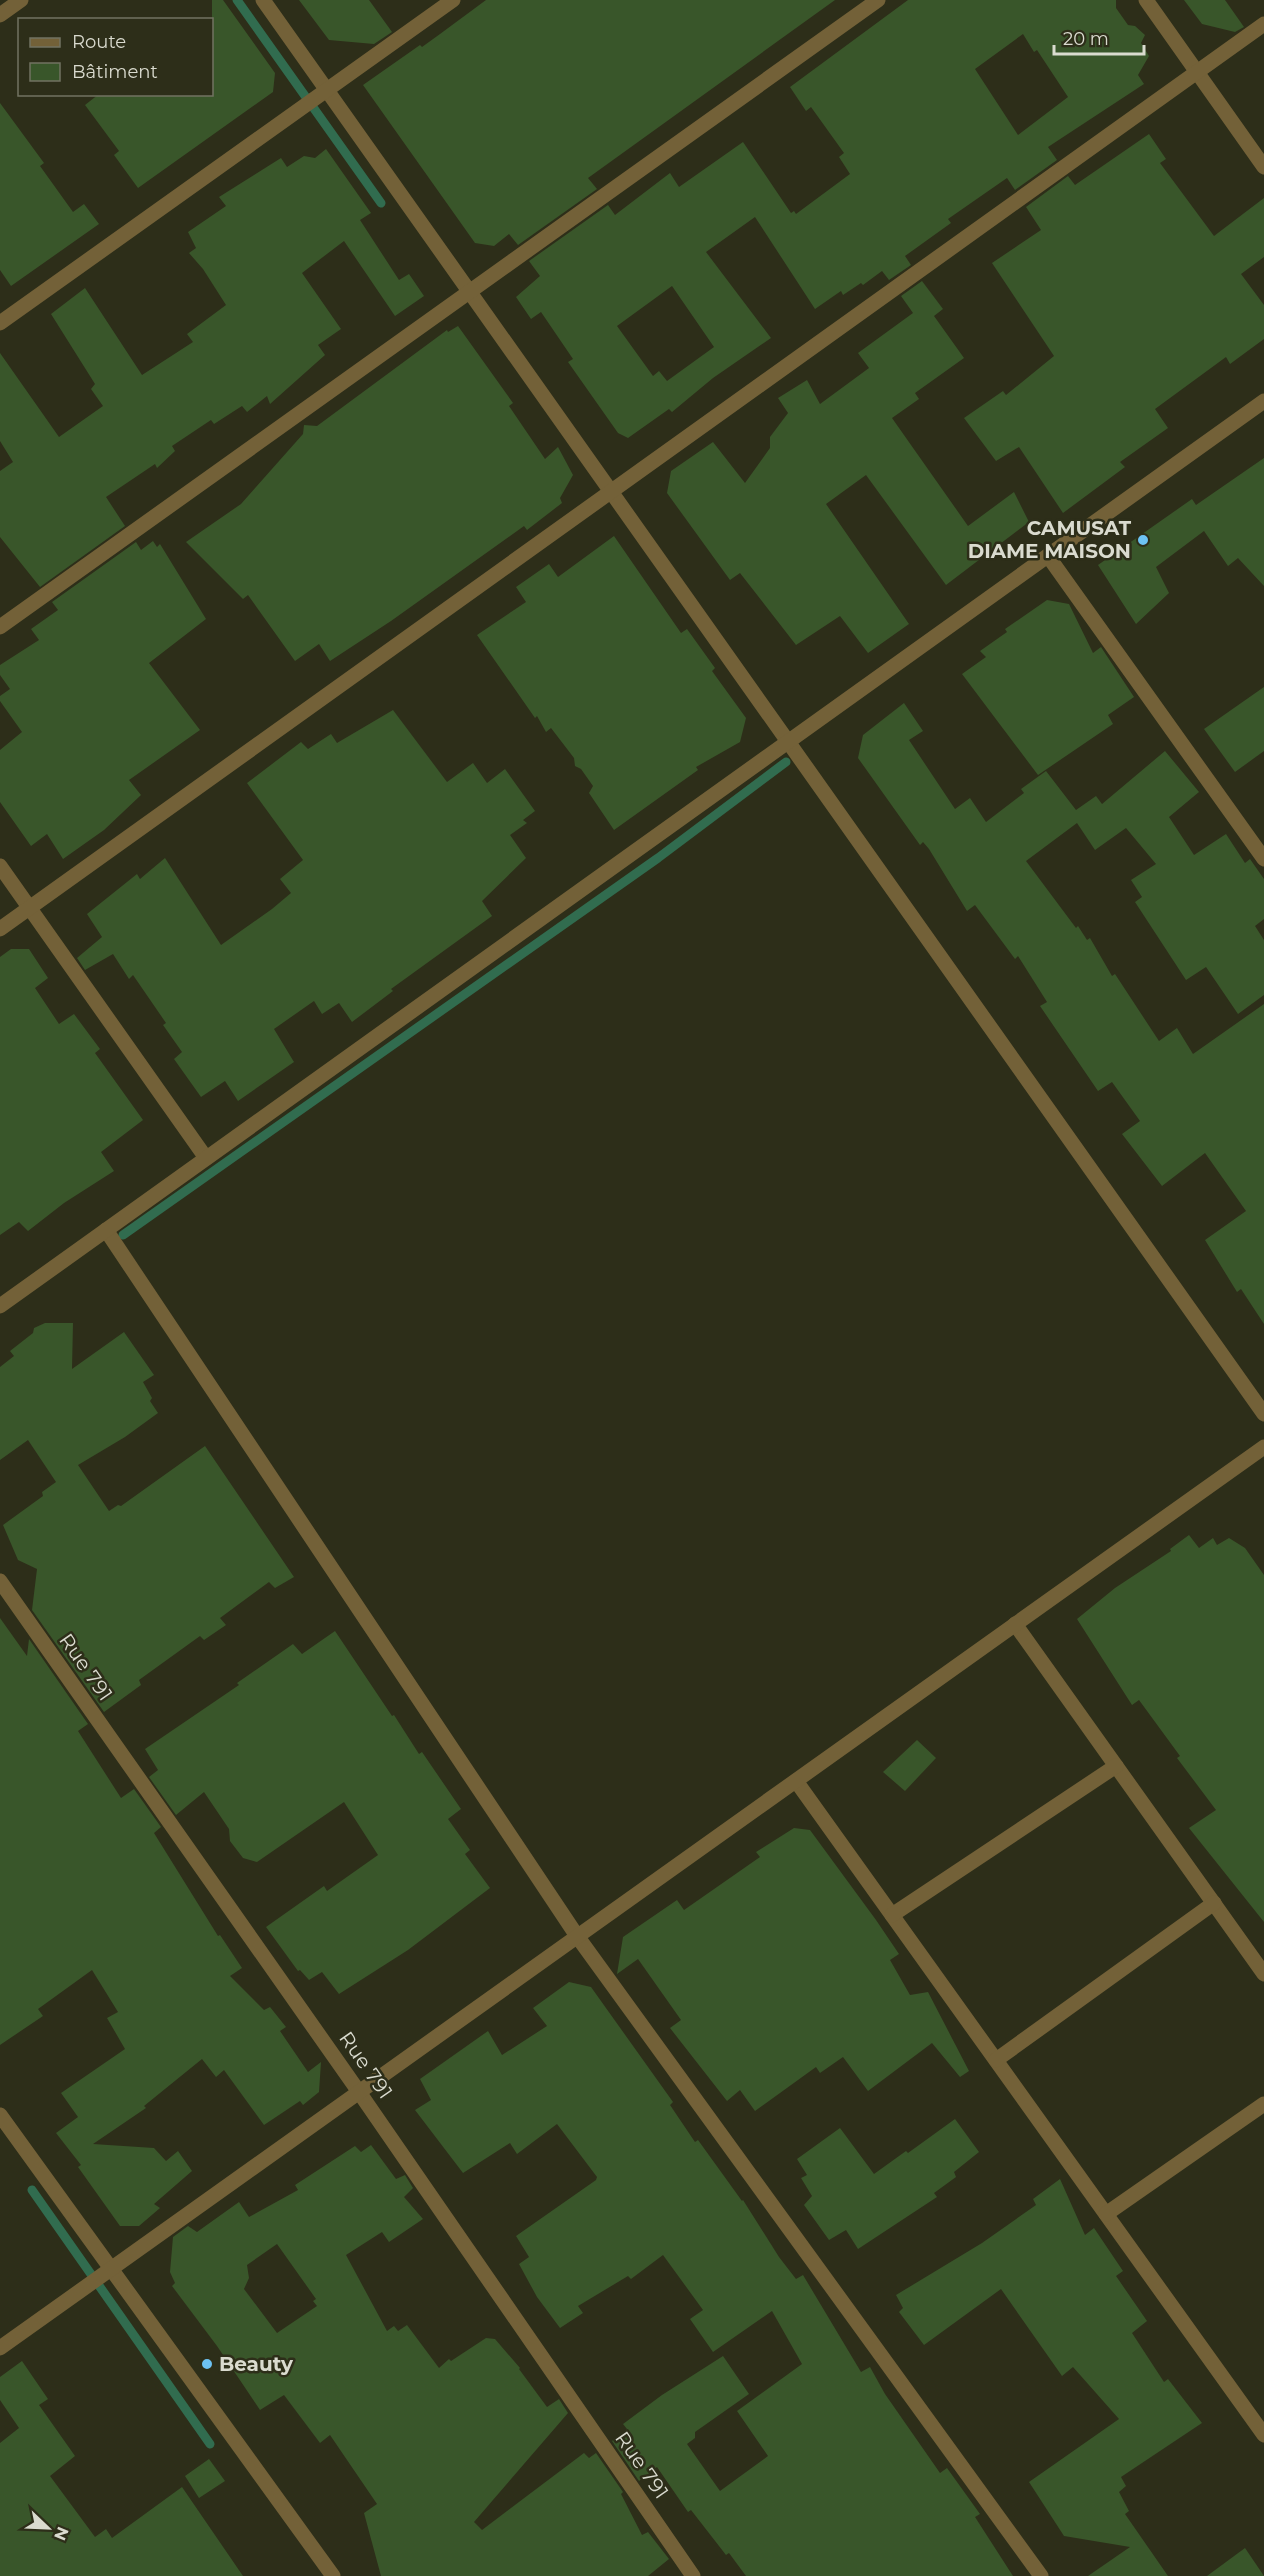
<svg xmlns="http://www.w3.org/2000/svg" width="1264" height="2576" font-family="Montserrat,sans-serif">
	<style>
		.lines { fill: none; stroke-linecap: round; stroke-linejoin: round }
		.stream { stroke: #316c4f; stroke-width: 9 }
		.building { fill: #39562a; fill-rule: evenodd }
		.street { stroke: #736138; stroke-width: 15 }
		.poi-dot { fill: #6dc2f3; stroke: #2d2e19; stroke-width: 2 }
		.labels { text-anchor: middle; stroke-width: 5; stroke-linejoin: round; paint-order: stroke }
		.poi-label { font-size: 20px; font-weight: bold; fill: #dadbcf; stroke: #2d2e19; text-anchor: end }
		.street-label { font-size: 20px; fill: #dadbcf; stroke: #2d2e19 }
	</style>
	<rect width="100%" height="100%" fill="#2d2e19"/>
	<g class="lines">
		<g class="stream">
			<path d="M 237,0 L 381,203"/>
			<path d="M 123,1235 L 658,858 L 786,762"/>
			<path d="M 32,2190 L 210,2444"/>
		</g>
	</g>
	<g class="building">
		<path d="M 212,0 L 223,0 L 275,73 L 273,92 L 138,188 L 114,155 L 119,151 L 85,105 L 99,94 L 212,94 Z"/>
		<path d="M 299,0 L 369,0 L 392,32 L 374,44 L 329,40 Z"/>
		<path d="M 486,0 L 835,0 L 588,178 L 597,189 L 518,245 L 509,234 L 494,246 L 475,243 L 363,85 L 420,45 L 422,47 L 440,34 Z"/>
		<path d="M 908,0 L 1116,0 L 1116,8 L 1128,25 L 1135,26 L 1145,35 L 1141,43 L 1149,56 L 1138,75 L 1144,84 L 1048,147 L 1057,160 L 1015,190 L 1007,178 L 948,219 L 951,223 L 905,256 L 911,265 L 889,280 L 882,271 L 863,285 L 861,283 L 843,295 L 841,291 L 815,309 L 755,217 L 706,252 L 771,338 L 713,378 L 672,412 L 669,409 L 628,438 L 618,433 L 568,362 L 573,359 L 541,312 L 531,319 L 516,297 L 540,276 L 529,261 L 608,205 L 615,215 L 670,173 L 679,187 L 743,142 L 791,213 L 794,211 L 796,214 L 850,174 L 839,157 L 844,153 L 811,107 L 806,111 L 790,87 ZM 1023,34 L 1034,52 L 1037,50 L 1068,97 L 1018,135 L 975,69 ZM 672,286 L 714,347 L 667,381 L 659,371 L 653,376 L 617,326 Z"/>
		<path d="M 1184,0 L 1225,0 L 1244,27 L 1235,32 L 1202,24 Z"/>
		<path d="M 0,103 L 44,163 L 40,166 L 73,212 L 84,204 L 99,224 L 11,286 L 0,270 Z"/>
		<path d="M 1149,134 L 1166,159 L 1160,163 L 1214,236 L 1264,198 L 1264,257 L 1241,274 L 1264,305 L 1264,339 L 1230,364 L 1226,357 L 1155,409 L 1168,428 L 1120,462 L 1125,467 L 1063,513 L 1019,447 L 996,461 L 964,418 L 1003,391 L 1006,395 L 1054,356 L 992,263 L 1041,230 L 1026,207 L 1068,176 L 1075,185 Z"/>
		<path d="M 326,149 L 371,213 L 360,220 L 399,280 L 409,274 L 424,296 L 395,316 L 344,241 L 302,273 L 341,329 L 318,345 L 325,355 L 270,404 L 267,396 L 247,412 L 242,406 L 214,424 L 211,420 L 172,446 L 175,451 L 157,468 L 155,464 L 106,497 L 125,526 L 40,587 L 0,537 L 0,471 L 13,462 L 0,441 L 0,353 L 59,437 L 103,406 L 91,389 L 95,384 L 51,314 L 85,288 L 142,375 L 193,342 L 187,334 L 226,305 L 203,269 L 189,253 L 196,248 L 188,232 L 226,206 L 219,197 L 281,158 L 287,167 L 304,156 L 315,158 Z"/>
		<path d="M 922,281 L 943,309 L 934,316 L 964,358 L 915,393 L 919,399 L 892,418 L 968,526 L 1014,492 L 1029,522 L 946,585 L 866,475 L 826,504 L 909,624 L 868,653 L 840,616 L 796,645 L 740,573 L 730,580 L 667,493 L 671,471 L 713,442 L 745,483 L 770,448 L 770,437 L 788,413 L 778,398 L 807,380 L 820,404 L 869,368 L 858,353 L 913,313 L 901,296 Z"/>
		<path d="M 458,326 L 513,403 L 509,406 L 545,459 L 558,447 L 573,475 L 560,498 L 562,503 L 527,530 L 524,526 L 391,621 L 330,661 L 319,644 L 295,661 L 248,595 L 243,599 L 186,542 L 241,504 L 303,434 L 304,425 L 317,426 L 447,330 L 448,332 Z"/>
		<path d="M 1264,458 L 1264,586 L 1238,558 L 1228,566 L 1204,531 L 1156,567 L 1169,593 L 1136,624 L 1098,565 L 1192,499 L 1196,505 Z"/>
		<path d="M 614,536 L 681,633 L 687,629 L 715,668 L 712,671 L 746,718 L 740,742 L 696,767 L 698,770 L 614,830 L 589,793 L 593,786 L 581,769 L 575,766 L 574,758 L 551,728 L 546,732 L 537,716 L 535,718 L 477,635 L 526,602 L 516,587 L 549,564 L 558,577 Z"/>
		<path d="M 153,541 L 157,547 L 160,544 L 206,619 L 149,663 L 200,730 L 129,780 L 141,795 L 104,830 L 63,859 L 47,834 L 31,846 L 0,802 L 0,750 L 22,732 L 0,701 L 0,696 L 10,689 L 0,675 L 0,665 L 39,640 L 31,629 L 58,610 L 52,602 L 136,542 L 141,550 Z"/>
		<path d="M 1047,600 L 1069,604 L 1093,653 L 1101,647 L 1134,697 L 1108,715 L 1113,724 L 1038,775 L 962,674 L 986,657 L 980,651 L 1007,632 L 1005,629 Z"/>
		<path d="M 1264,687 L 1264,751 L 1235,772 L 1204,729 Z"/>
		<path d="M 904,703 L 923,731 L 909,740 L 955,809 L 970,798 L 986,822 L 1024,793 L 1021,789 L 1046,771 L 1076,810 L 1096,796 L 1102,804 L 1165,751 L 1199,792 L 1169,817 L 1194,855 L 1226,834 L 1245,863 L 1250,859 L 1264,879 L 1264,919 L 1255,926 L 1264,940 L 1264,995 L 1238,1014 L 1206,967 L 1186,980 L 1135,902 L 1142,897 L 1131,880 L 1156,864 L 1126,828 L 1095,850 L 1077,823 L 1026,861 L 1076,928 L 1078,926 L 1087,940 L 1090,938 L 1112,976 L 1115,974 L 1159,1041 L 1177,1028 L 1193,1054 L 1264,1004 L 1264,1324 L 1241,1289 L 1237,1292 L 1205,1240 L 1246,1211 L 1205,1153 L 1162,1186 L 1122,1134 L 1140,1121 L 1112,1082 L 1098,1091 L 1040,1006 L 1047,1002 L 1018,956 L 1015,959 L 975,905 L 967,911 L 929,849 L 923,842 L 920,845 L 858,758 L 863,735 Z"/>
		<path d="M 393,710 L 447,782 L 473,763 L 487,783 L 505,769 L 535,811 L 523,820 L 527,823 L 510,835 L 526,858 L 482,901 L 492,916 L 391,989 L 393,991 L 352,1022 L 339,1003 L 322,1014 L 314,1001 L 274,1029 L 294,1062 L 238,1101 L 225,1081 L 201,1097 L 174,1059 L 182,1052 L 163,1025 L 166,1023 L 133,975 L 129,979 L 113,954 L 85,970 L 77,958 L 102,937 L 87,914 L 137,874 L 140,879 L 165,858 L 221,945 L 272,909 L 291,893 L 280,879 L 303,860 L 247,783 L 301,742 L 308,749 L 331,734 L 337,743 Z"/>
		<path d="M 11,949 L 29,949 L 48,978 L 35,988 L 59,1024 L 74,1014 L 100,1049 L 95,1053 L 143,1120 L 101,1152 L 114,1171 L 64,1203 L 28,1231 L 19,1222 L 0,1235 L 0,957 Z"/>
		<path d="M 45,1323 L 73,1323 L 72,1369 L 124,1332 L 154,1375 L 143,1382 L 152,1398 L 150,1401 L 158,1413 L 125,1437 L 78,1465 L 109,1511 L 118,1505 L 121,1506 L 205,1446 L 294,1577 L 275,1588 L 269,1582 L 220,1618 L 226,1625 L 204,1640 L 200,1636 L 139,1680 L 141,1685 L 104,1712 L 32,1610 L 37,1569 L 18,1560 L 3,1525 L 43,1496 L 42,1492 L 56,1482 L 28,1440 L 0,1460 L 0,1367 L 14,1356 L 10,1351 L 33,1333 L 34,1328 Z"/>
		<path d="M 1189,1535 L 1199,1548 L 1213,1538 L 1217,1545 L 1229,1538 L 1245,1548 L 1264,1575 L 1264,1922 L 1189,1828 L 1216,1810 L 1177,1758 L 1180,1756 L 1139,1700 L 1132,1705 L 1077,1619 L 1115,1588 L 1171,1551 L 1170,1549 Z"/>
		<path d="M 0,1618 L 27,1656 L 29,1639 L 88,1724 L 78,1731 L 121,1798 L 134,1789 L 161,1827 L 154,1833 L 218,1936 L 220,1935 L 242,1968 L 230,1976 L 264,2010 L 270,2007 L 286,2027 L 280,2031 L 308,2072 L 321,2062 L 319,2092 L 303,2105 L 300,2101 L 264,2125 L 224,2070 L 216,2077 L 202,2059 L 144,2106 L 146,2108 L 93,2144 L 154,2148 L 166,2161 L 178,2151 L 192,2171 L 154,2204 L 160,2208 L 139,2226 L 120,2226 L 78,2167 L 81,2165 L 56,2133 L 78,2117 L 61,2093 L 125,2049 L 107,2018 L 118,2012 L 92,1970 L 38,2009 L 43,2016 L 0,2045 Z"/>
		<path d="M 335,1631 L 392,1716 L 394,1715 L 419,1754 L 422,1752 L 461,1809 L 448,1819 L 470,1850 L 465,1854 L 490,1888 L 408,1950 L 339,1994 L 322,1972 L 309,1980 L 300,1970 L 298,1971 L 266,1927 L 324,1886 L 327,1891 L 378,1855 L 344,1802 L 257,1862 L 243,1858 L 230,1841 L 229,1829 L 204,1792 L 176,1815 L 149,1777 L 158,1770 L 145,1749 L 239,1685 L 237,1683 L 293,1644 L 302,1654 Z"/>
		<path d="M 917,1740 L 936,1758 L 905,1791 L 883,1772 Z"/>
		<path d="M 794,1828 L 810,1830 L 876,1920 L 899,1954 L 890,1960 L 910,1995 L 928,1992 L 969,2071 L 960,2077 L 932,2043 L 868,2091 L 843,2057 L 820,2073 L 816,2067 L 755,2111 L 740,2090 L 727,2101 L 670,2028 L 681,2020 L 638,1959 L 617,1974 L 623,1937 L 677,1900 L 684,1910 L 760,1857 L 756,1852 Z"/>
		<path d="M 569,1982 L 591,1987 L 673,2102 L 670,2105 L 695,2142 L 698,2140 L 742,2201 L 743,2200 L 779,2257 L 796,2279 L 803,2275 L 861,2372 L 870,2367 L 885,2394 L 940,2473 L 947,2468 L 980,2514 L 975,2517 L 1013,2576 L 746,2576 L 729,2553 L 726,2555 L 691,2510 L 688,2512 L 657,2467 L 639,2481 L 612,2441 L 627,2429 L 623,2424 L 662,2395 L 723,2356 L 749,2394 L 695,2432 L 695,2438 L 687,2444 L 720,2491 L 768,2456 L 737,2411 L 802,2364 L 772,2311 L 713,2352 L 690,2319 L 703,2310 L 663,2255 L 631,2279 L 628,2276 L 578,2306 L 583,2313 L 560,2328 L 537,2297 L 519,2264 L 529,2257 L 516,2236 L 596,2180 L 597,2177 L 557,2124 L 517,2154 L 510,2143 L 463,2173 L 415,2110 L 431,2100 L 420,2079 L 488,2031 L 502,2055 L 547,2026 L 533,2008 Z"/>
		<path d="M 955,2119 L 979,2152 L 954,2172 L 956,2177 L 934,2193 L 937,2197 L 858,2249 L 846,2230 L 829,2240 L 804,2205 L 812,2196 L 801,2178 L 807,2175 L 797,2159 L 840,2128 L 874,2174 L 906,2151 L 908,2153 Z"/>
		<path d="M 371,2145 L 396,2179 L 405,2175 L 413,2188 L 404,2197 L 423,2219 L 389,2242 L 382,2232 L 346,2255 L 387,2331 L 394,2326 L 398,2331 L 407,2325 L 439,2368 L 449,2359 L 451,2361 L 486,2338 L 495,2339 L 520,2368 L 519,2369 L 547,2407 L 559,2399 L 568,2413 L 474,2522 L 482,2530 L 584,2453 L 589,2458 L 596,2453 L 623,2492 L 621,2494 L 642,2535 L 648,2532 L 669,2559 L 648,2576 L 381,2576 L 364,2513 L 377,2504 L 330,2435 L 320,2443 L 284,2395 L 260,2410 L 217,2346 L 172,2286 L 175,2283 L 170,2272 L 173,2237 L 188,2226 L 197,2232 L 239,2202 L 249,2217 L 298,2190 L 295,2185 L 355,2146 L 361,2152 ZM 277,2244 L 316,2299 L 313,2301 L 317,2306 L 277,2333 L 244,2289 L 249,2278 L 247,2265 Z"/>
		<path d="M 1060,2179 L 1085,2235 L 1094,2228 L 1123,2271 L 1116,2276 L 1147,2321 L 1132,2333 L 1164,2382 L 1168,2379 L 1202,2423 L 1121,2477 L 1126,2486 L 1119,2492 L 1129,2511 L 1125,2514 L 1168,2576 L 1088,2576 L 1130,2547 L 1064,2536 L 1029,2482 L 1119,2419 L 1073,2367 L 1062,2376 L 1001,2289 L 924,2345 L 899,2312 L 903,2308 L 896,2295 L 982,2243 L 1036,2205 L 1033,2199 Z"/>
		<path d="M 22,2361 L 48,2399 L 39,2405 L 75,2456 L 50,2476 L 95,2537 L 106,2529 L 112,2538 L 182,2487 L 243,2576 L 0,2576 L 0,2443 L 19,2428 L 0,2400 L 0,2377 Z"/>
		<path d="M 209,2459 L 225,2481 L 199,2498 L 185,2476 Z"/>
		<path d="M 1245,2548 L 1264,2576 L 1207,2576 Z"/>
	</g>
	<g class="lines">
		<g class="street">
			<path d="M 263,0 L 1264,1414"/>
			<path d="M 1146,0 L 1264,167"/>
			<path d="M 0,15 L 21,0"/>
			<path d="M 0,323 L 453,0"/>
			<path d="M 1048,556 L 1264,859"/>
			<path d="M 0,627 L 878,0"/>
			<path d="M 0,866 L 206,1158"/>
			<path d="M 0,929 L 1264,24"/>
			<path d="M 106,1230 L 577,1936 L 1041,2576"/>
			<path d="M 0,1306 L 1264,401"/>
			<path d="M 0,1581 L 359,2092 L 693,2576"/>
			<path d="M 1015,1624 L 1264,1974"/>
			<path d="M 796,1781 L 1264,2435"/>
			<path d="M 892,1915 L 1116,1766"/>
			<path d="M 996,2060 L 1214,1903"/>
			<path d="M 0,2115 L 333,2576"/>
			<path d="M 1106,2214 L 1264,2104"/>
			<path d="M 0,2348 L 1264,1447"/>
		</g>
	</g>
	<g class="poi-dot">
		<circle cx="1143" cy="540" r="6"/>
		<circle cx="207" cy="2364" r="6"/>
	</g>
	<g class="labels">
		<g class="poi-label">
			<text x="1131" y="535">CAMUSAT<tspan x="1131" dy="23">DIAME MAISON</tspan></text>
			<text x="219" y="2371" text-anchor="start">Beauty</text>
		</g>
		<g class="street-label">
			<text transform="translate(86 1667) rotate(55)" y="7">Rue 791</text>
			<text transform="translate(366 2065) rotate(55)" y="7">Rue 791</text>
			<text transform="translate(642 2465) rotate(55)" y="7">Rue 791</text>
		</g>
	</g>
	<rect x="18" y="18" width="195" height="78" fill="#2d2e19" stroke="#727362" stroke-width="1.5"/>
	<rect x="30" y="38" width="30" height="9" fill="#736138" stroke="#727362" stroke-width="1.5"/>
	<text x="72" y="48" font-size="18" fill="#dadbcf">Route</text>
	<rect x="30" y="63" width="30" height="18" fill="#39562a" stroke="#727362" stroke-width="1.5"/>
	<text x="72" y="78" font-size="18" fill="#dadbcf">Bâtiment</text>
	<g transform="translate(48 2528) rotate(113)" stroke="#2d2e19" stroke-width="4.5" paint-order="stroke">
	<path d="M0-4.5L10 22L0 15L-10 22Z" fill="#dadbcf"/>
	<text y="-9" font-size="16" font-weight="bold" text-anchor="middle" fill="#dadbcf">N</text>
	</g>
	<path d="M1054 45v9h90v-9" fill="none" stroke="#dadbcf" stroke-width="3"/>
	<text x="1063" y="45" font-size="18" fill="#dadbcf" stroke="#2d2e19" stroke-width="4.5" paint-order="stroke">20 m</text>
</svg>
